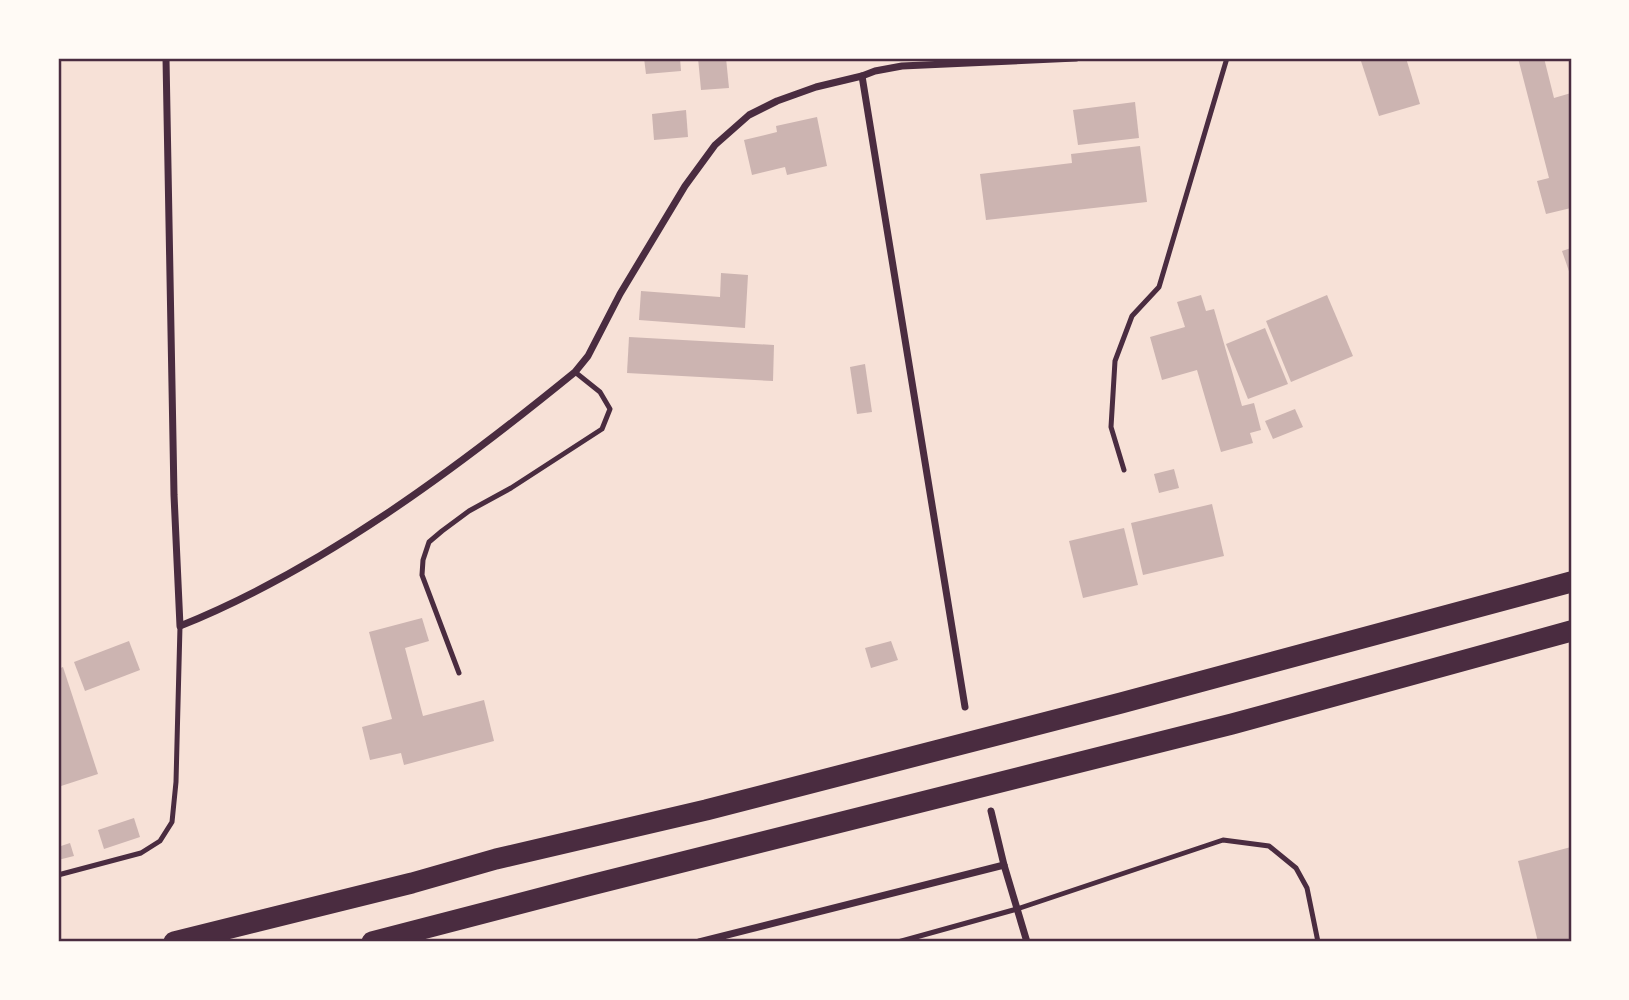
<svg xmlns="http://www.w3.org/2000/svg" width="1629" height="1000" font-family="'Alegreya Sans',sans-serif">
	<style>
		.building { fill: #ccb4b1 }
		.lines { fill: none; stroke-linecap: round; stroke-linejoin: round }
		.service { stroke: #4a2c40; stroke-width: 5 }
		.minor { stroke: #4a2c40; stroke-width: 7 }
		.motorway { stroke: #4a2c40; stroke-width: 21 }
		.neatline { fill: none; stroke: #4a2c40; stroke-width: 2.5 }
	</style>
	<rect width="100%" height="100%" fill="#f7e1d7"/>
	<g class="building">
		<path d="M 644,58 L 680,58 L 681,71 L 646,74 Z"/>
		<path d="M 698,58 L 726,58 L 729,88 L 701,90 Z"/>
		<path d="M 1360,58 L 1406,58 L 1420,104 L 1379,116 Z"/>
		<path d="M 1518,58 L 1544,58 L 1554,98 L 1571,93 L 1571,208 L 1546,214 L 1537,181 L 1549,178 Z"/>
		<path d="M 1135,102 L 1139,138 L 1078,145 L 1073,110 Z"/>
		<path d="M 686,110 L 688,137 L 654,140 L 652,114 Z"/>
		<path d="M 817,117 L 827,166 L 787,175 L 785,167 L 752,175 L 744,140 L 777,132 L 776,126 Z"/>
		<path d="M 1140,146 L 1147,202 L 986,220 L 980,174 L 1072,163 L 1071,154 Z"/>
		<path d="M 1571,248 L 1571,277 L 1562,251 Z"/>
		<path d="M 721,273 L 748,275 L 745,328 L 639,320 L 641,291 L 720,297 Z"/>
		<path d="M 1201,295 L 1206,311 L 1214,309 L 1242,406 L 1254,403 L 1261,430 L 1250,433 L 1253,443 L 1221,452 L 1197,370 L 1162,380 L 1150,337 L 1185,327 L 1177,302 Z"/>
		<path d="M 1327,295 L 1353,356 L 1291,382 L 1266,321 Z"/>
		<path d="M 1265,328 L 1288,384 L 1248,399 L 1226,344 Z"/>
		<path d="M 629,337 L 774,345 L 773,381 L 627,373 Z"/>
		<path d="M 865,364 L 872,412 L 857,414 L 850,367 Z"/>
		<path d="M 1295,409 L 1303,427 L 1273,439 L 1265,421 Z"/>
		<path d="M 1174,469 L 1179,488 L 1159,493 L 1154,474 Z"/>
		<path d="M 1212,504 L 1224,556 L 1143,575 L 1131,523 Z"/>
		<path d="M 1124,528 L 1138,585 L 1083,598 L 1069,541 Z"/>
		<path d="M 422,618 L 429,641 L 405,648 L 423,716 L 484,700 L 494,741 L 404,765 L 401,753 L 370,760 L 362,727 L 392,719 L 369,632 Z"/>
		<path d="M 129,641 L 140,670 L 85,691 L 74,662 Z"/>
		<path d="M 891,641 L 898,660 L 871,668 L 865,648 Z"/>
		<path d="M 63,667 L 98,774 L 58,787 L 58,669 Z"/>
		<path d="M 134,818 L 140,837 L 104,849 L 98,830 Z"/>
		<path d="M 70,843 L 74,856 L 58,860 L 58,847 Z"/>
		<path d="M 1571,847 L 1571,942 L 1538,942 L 1518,861 Z"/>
	</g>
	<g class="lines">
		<g class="service">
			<path d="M 1124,470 L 1111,427 L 1115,361 L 1132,316 L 1159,287 L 1227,58"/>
			<path d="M 459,673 L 422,575 L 423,560 L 429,542 L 442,531 L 469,511 L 511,488 L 602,429 L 610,409 L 600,392 L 575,372"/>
			<path d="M 58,875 L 141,853 L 160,841 L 172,822 L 176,782 L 180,626"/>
			<path d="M 898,942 L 1017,909 L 1223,840 L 1269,846 L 1296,868 L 1307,888 L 1318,942"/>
		</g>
		<g class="minor">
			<path d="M 166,58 L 174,495 L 180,626 C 322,569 456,469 575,372 L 588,356 L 620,294 L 685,186 L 715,145 L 749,115 L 777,101 L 816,87 L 862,76 L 875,71 L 902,66 L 1076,58"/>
			<path d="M 862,76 L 965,707"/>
			<path d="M 991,811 L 1004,865 L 1027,942"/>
			<path d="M 699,942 L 1004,865"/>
		</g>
		<g class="motorway">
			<path d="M 174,942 L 412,883 L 496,859 L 706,810 L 1121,703 L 1571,582"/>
			<path d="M 372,942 L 587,886 L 1232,724 L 1571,631"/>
		</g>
	</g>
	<rect width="1629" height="1000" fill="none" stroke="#fffaf5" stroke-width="119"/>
	<rect x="60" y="60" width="1510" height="880" class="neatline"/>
</svg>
